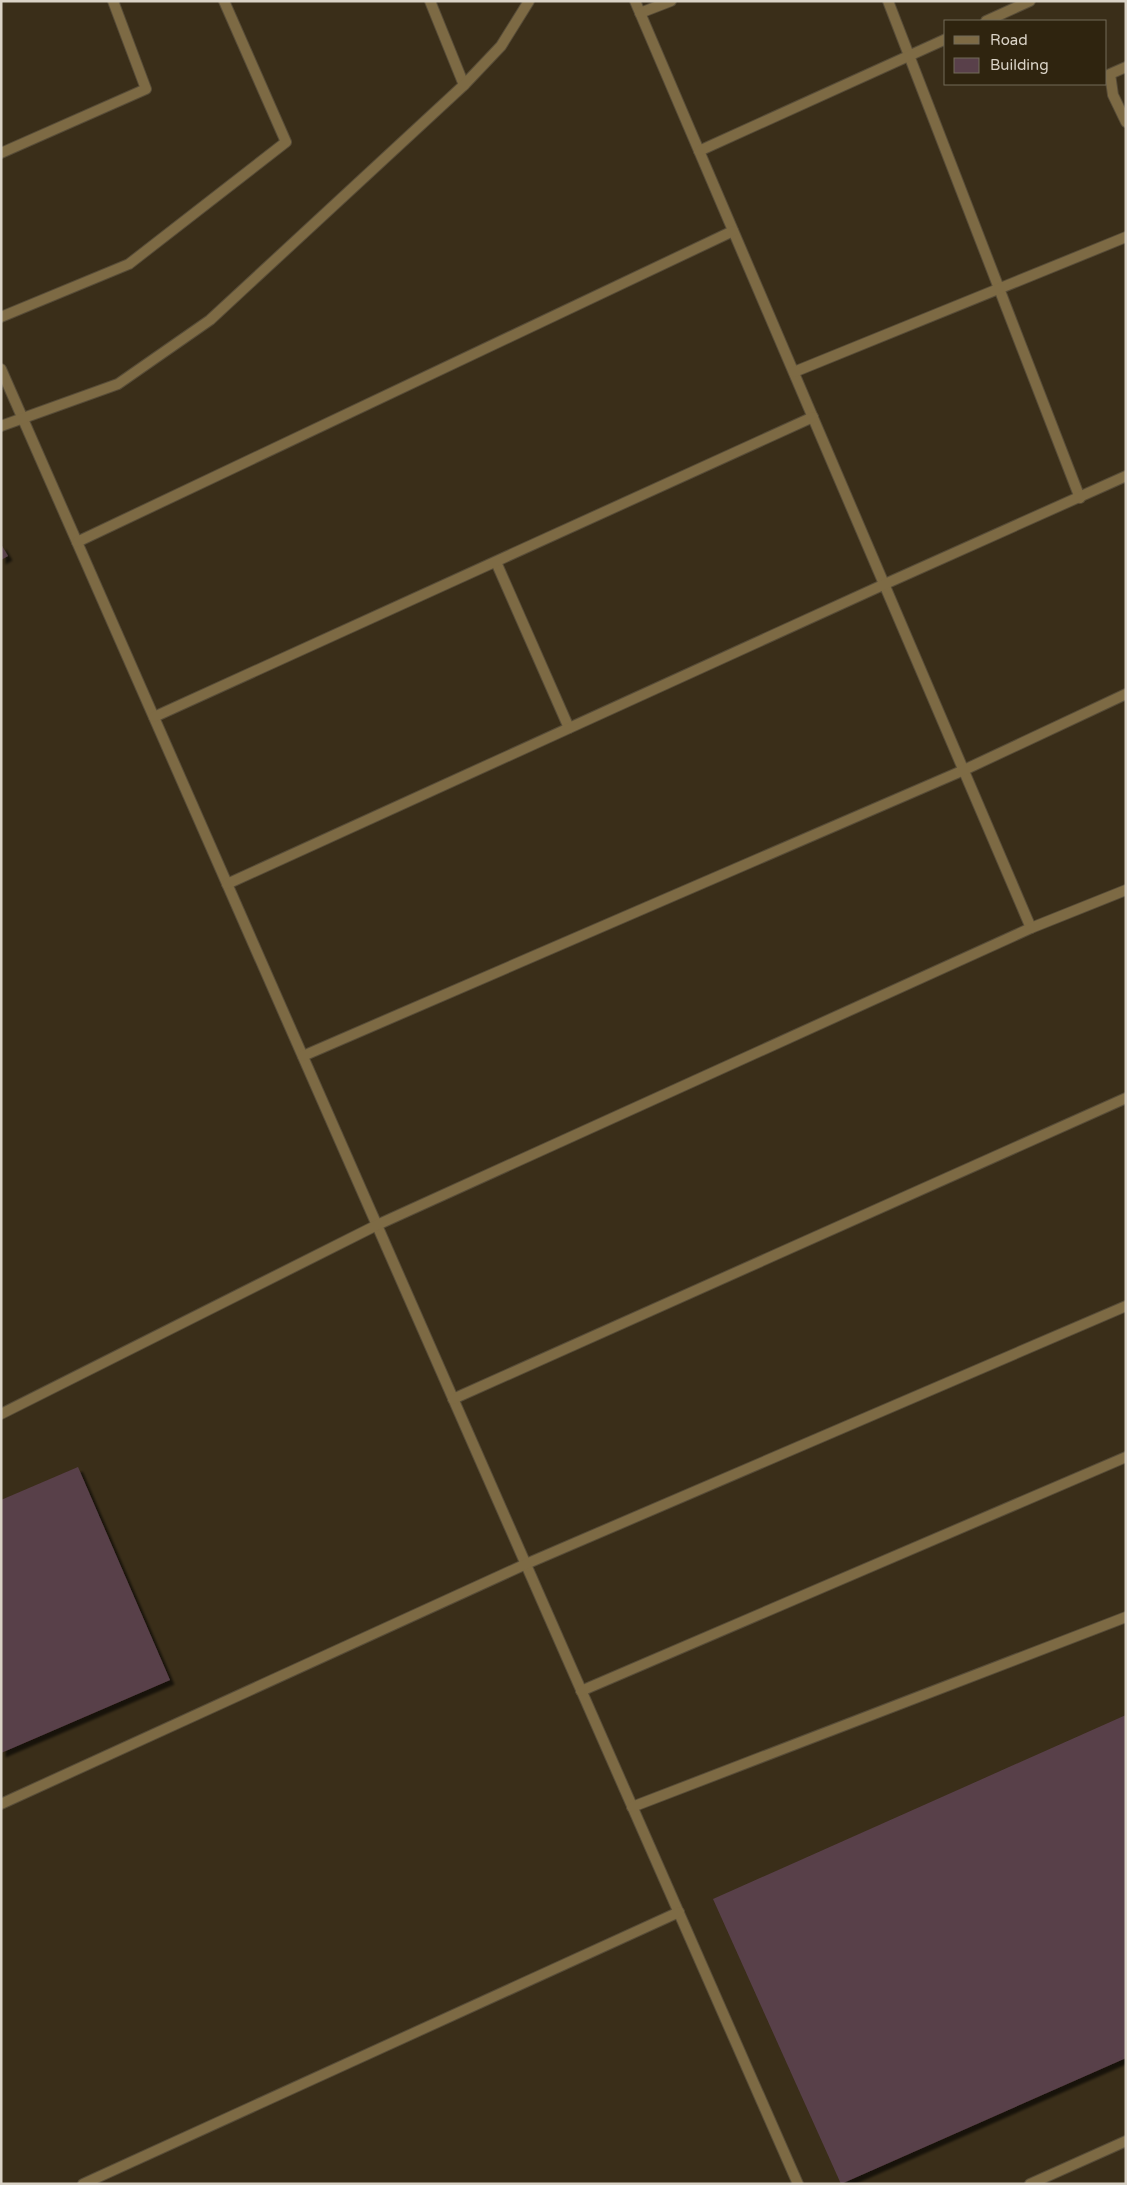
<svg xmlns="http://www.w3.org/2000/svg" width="1127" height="2185" font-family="'Varela Round',sans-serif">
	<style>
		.building { fill: #59404a; filter: url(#shadow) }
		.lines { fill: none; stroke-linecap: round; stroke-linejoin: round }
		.minor-casing { stroke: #574c38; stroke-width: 12 }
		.tertiary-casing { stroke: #574c38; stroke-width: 12 }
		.minor { stroke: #7d6a44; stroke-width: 10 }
		.tertiary { stroke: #7d6a44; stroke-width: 10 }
	</style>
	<defs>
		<filter id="shadow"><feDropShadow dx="4.5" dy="4.5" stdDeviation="1" flood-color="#0009"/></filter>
	</defs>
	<rect width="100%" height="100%" fill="#3a2e19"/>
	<g class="building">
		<path d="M 1,544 L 8,556 L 1,560 Z"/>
		<path d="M 78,1467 L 170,1680 L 1,1753 L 1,1500 Z"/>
		<path d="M 1126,1715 L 1126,2058 L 841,2184 L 713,1899 Z"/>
	</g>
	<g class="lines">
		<defs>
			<g id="minor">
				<path d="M 430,1 L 464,85"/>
				<path d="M 635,1 L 1031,928"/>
				<path d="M 888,1 L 1080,498"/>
				<path d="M 640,13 L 671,1"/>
				<path d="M 986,21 L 1030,1"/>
				<path d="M 1126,67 L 1110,74 L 1113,95 L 1126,122"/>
				<path d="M 699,151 L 946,39"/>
				<path d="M 1,153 L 146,89 L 113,1"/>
				<path d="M 1,317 L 129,264 L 286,142 L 224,1"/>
				<path d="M 1,369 L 798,2184"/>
				<path d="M 794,372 L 1126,237"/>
				<path d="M 1,426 L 118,384 L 210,320 L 464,85 L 501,46 L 529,1"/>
				<path d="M 77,542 L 733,231"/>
				<path d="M 496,562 L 569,728"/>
				<path d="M 154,717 L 813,417"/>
				<path d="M 227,884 L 885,584 L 1126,476"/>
				<path d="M 303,1056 L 964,770 L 1126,694"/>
				<path d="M 453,1399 L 1126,1098"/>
				<path d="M 1,1414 L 377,1225 L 1031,928 L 1126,890"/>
				<path d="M 581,1691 L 1126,1457"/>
				<path d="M 1,1804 L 526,1564 L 1126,1306"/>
				<path d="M 632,1807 L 1126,1617"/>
				<path d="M 83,2184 L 679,1912"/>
			</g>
			<path id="tertiary" d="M 1030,2184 L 1126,2141"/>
		</defs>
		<use href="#minor" class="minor-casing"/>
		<use href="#tertiary" class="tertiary-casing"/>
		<use href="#minor" class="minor"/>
		<use href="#tertiary" class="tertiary"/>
	</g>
	<rect width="1127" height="2185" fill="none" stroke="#dad3c7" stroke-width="5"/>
	<rect x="944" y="20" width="162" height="65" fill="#2f240f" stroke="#736a59"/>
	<rect x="954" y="36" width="25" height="8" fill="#7d6a44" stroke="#736a59"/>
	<text x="990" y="45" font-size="15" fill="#dad3c7">Road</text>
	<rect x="954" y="58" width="25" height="15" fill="#59404a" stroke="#736a59"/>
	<text x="990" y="70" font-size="15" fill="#dad3c7">Building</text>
</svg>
